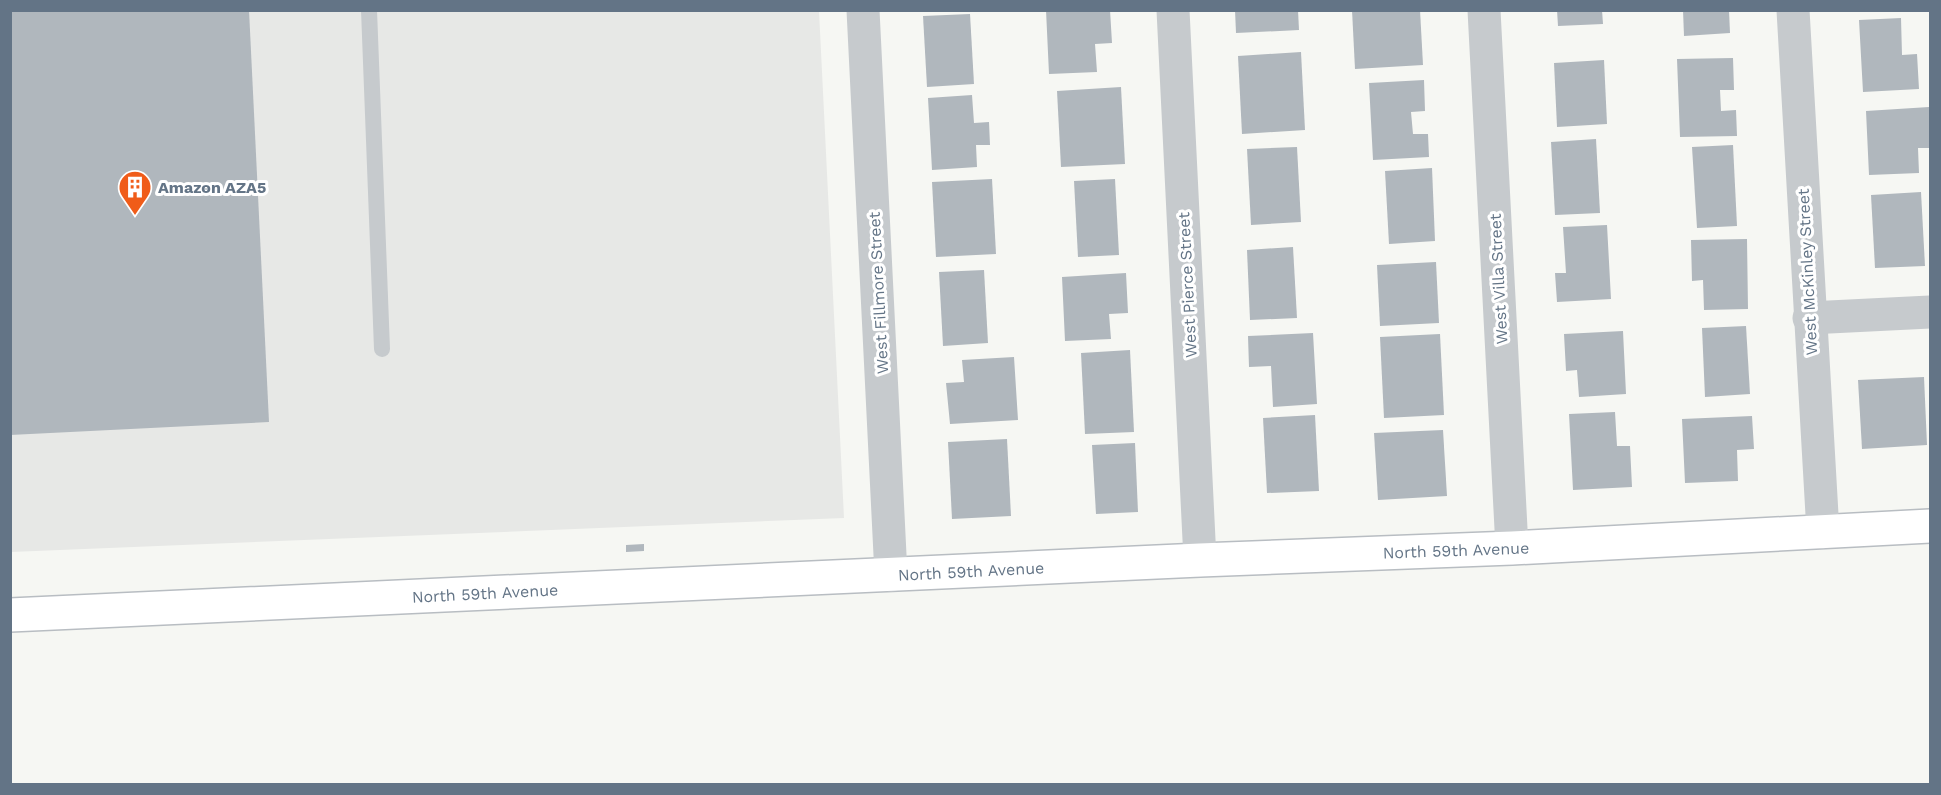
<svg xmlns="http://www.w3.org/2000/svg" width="1941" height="795" font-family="'Work Sans',sans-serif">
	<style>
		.built { fill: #e7e8e6 }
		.building { fill: #b0b7bd }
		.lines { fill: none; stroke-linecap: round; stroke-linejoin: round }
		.secondary-casing { stroke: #b8bdc2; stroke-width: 36 }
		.lane { stroke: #c6cacd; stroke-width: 16 }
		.street { stroke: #c6cacd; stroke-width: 33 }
		.secondary { stroke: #fff; stroke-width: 33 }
		.labels { text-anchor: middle; stroke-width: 6; stroke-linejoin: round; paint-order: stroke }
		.poi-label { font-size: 16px; font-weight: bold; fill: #637486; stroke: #fff; text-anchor: start }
		.street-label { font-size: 16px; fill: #637486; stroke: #fff }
	</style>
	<rect width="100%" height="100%" fill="#f6f7f3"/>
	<path class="built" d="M 10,11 L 819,11 L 844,518 L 11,552 Z"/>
	<g class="building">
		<path d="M 10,10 L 249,10 L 269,422 L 10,435 Z"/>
		<path d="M 1046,10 L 1110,10 L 1112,43 L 1095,44 L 1097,72 L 1049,74 Z"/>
		<path d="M 1235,10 L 1298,10 L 1299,30 L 1236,33 Z"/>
		<path d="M 1352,10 L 1420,10 L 1423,65 L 1355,69 Z"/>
		<path d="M 1557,10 L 1602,10 L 1603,24 L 1558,26 Z"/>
		<path d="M 1683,10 L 1729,10 L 1730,33 L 1684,36 Z"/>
		<path d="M 970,14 L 974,84 L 927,87 L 923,16 Z"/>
		<path d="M 1901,18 L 1902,55 L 1917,54 L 1919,89 L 1863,92 L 1859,20 Z"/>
		<path d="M 1301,52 L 1305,130 L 1242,134 L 1238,56 Z"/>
		<path d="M 1733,58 L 1734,90 L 1720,90 L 1721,111 L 1736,110 L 1737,136 L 1680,137 L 1677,59 Z"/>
		<path d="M 1604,60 L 1607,124 L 1557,127 L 1554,63 Z"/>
		<path d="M 1424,80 L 1425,111 L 1411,112 L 1413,134 L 1428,134 L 1429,157 L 1373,160 L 1369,83 Z"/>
		<path d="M 1121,87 L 1125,164 L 1061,167 L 1057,91 Z"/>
		<path d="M 972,95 L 974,123 L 989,122 L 990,145 L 976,145 L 977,167 L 932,170 L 928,98 Z"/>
		<path d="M 1929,107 L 1930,148 L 1918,148 L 1919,173 L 1869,175 L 1866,111 Z"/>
		<path d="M 1596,139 L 1600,213 L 1555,215 L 1551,142 Z"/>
		<path d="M 1733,145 L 1737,226 L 1697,228 L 1692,147 Z"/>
		<path d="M 1297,147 L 1301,222 L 1251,225 L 1247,149 Z"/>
		<path d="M 1432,168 L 1435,241 L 1389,244 L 1385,171 Z"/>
		<path d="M 992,179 L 996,254 L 936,257 L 932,182 Z"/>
		<path d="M 1115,179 L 1119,255 L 1078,257 L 1074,181 Z"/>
		<path d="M 1921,192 L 1925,266 L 1875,268 L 1871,195 Z"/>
		<path d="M 1607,225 L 1611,299 L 1557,302 L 1555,273 L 1566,273 L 1563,227 Z"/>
		<path d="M 1747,239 L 1748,309 L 1704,310 L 1703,280 L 1692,281 L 1691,240 Z"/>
		<path d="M 1293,247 L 1297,318 L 1250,320 L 1247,250 Z"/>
		<path d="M 1436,262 L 1439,323 L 1380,326 L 1377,265 Z"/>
		<path d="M 984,270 L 988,343 L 943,346 L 939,272 Z"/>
		<path d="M 1126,273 L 1128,313 L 1109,314 L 1111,339 L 1065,341 L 1062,277 Z"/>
		<path d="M 1746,326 L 1750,394 L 1705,397 L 1702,328 Z"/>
		<path d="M 1623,331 L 1626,394 L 1579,397 L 1577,370 L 1566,371 L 1564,334 Z"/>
		<path d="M 1313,333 L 1317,404 L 1273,407 L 1271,366 L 1249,367 L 1248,336 Z"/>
		<path d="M 1440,334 L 1444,415 L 1384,418 L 1380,337 Z"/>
		<path d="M 1130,350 L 1134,432 L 1085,434 L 1081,353 Z"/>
		<path d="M 1014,357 L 1018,420 L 950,424 L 946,383 L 964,382 L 962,360 Z"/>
		<path d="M 1924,377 L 1927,445 L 1862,449 L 1858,380 Z"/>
		<path d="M 1615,412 L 1617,446 L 1630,446 L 1632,487 L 1573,490 L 1569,414 Z"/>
		<path d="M 1315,415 L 1319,491 L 1267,493 L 1263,418 Z"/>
		<path d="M 1752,416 L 1754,449 L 1737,450 L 1738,481 L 1685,483 L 1682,419 Z"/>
		<path d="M 1443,430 L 1447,496 L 1378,500 L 1374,433 Z"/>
		<path d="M 1007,439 L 1011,516 L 952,519 L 948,442 Z"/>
		<path d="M 1135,443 L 1138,512 L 1096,514 L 1092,445 Z"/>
		<path d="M 644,544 L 644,551 L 626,552 L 626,545 Z"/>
	</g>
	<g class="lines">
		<defs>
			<path id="secondary" d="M 10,615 L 1200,560 L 1512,548 L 1930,526"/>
		</defs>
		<use href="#secondary" class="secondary-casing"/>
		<path class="lane" d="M 369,10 L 382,349"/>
		<g class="street">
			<path d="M 863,10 L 891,575"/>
			<path d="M 1173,10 L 1200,560"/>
			<path d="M 1484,10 L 1512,548"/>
			<path d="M 1793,10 L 1823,532"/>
			<path d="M 1809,318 L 1930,312"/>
		</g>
		<use href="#secondary" class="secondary"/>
	</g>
	<defs>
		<symbol id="building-pin" viewBox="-11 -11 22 30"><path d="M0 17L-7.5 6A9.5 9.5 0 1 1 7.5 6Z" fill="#f05c19" stroke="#fff"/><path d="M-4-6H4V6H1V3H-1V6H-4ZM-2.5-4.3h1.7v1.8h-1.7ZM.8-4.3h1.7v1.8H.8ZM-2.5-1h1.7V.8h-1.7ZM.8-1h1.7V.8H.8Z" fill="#fff"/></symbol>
	</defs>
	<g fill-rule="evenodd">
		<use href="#building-pin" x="116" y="168" width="38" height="52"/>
	</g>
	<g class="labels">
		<g class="poi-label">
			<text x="158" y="193">Amazon AZA5</text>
		</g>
		<g class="street-label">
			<text transform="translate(1807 272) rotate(-93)" y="6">West McKinley Street</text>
			<text transform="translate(1498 279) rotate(-93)" y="6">West Villa Street</text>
			<text transform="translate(1187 285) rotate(-93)" y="6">West Pierce Street</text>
			<text transform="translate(878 293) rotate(-93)" y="6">West Fillmore Street</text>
			<text transform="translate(1456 550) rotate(-2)" y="6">North 59th Avenue</text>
			<text transform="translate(971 571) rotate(-3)" y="6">North 59th Avenue</text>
			<text transform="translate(485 593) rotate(-3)" y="6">North 59th Avenue</text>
		</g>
	</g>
	<rect width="1941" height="795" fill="none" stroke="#637486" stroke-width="24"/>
</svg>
